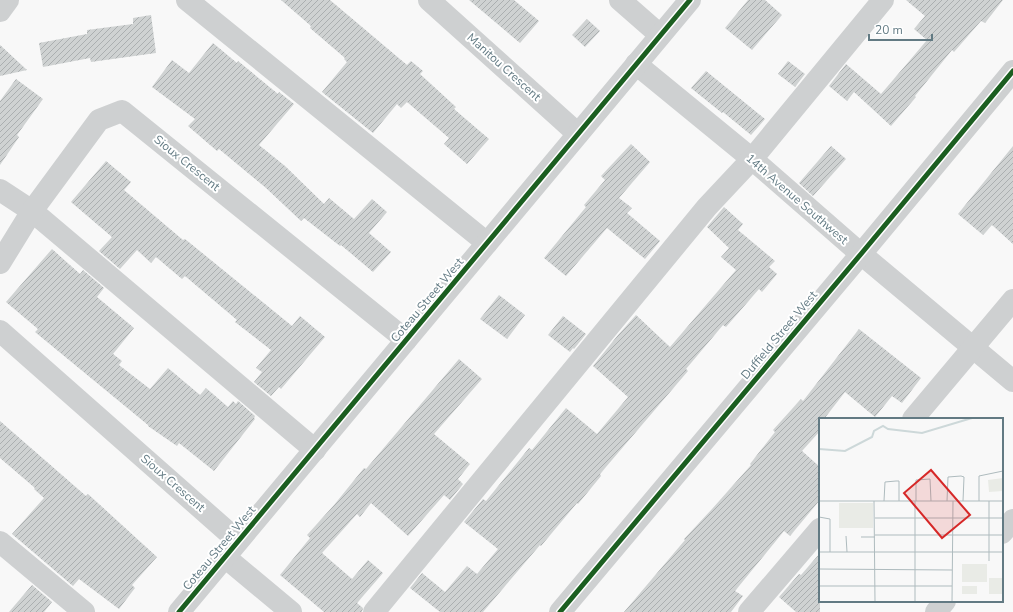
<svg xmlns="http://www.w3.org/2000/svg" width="1013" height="612" font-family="'Nunito Sans',sans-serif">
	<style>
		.building { fill: url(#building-hatch) }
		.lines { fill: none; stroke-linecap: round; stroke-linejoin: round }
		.minor { stroke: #ced0d1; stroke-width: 22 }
		.cycleway-casing { stroke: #fff; stroke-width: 8 }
		.cycleway { stroke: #1b5e20; stroke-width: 5 }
		.labels { text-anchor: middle; stroke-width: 4; stroke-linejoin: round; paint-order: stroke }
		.street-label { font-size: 12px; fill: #627a83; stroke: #fff }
		.inset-river { fill: none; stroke: #cdd8d9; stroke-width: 2 }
		.inset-road { fill: none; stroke: #aebbbe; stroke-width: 1 }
		.view { fill: #d62828; fill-opacity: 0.15; stroke: #d62828; stroke-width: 2 }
		.inset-edge { fill: none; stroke: #627a83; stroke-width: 2 }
	</style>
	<defs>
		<pattern id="building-hatch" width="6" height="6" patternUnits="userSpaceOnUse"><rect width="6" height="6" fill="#cfd2d2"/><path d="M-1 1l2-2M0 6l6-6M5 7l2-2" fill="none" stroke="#abafb0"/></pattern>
	</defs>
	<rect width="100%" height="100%" fill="#f8f8f8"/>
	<g class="building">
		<path d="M 281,0 L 330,0 L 407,65 L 411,61 L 423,71 L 420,74 L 456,107 L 454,109 L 489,139 L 467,164 L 444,144 L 449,138 L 407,102 L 401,108 L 397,104 L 373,133 L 322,92 L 347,62 L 344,59 L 345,58 L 310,28 L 311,26 Z"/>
		<path d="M 469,0 L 514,0 L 539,21 L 520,43 Z"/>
		<path d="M 748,0 L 765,0 L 782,15 L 752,50 L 725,28 Z"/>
		<path d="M 906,0 L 1003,0 L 985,23 L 981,21 L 954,52 L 952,50 L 915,96 L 916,97 L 891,126 L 854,92 L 847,101 L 829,86 L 846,64 L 881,94 L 905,66 L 927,40 L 914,29 L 925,16 Z"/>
		<path d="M 151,15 L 156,53 L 91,62 L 90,58 L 43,67 L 39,43 L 87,34 L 87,30 L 133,24 L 133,18 Z"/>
		<path d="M 587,19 L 600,31 L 585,47 L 572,35 Z"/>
		<path d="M 213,43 L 237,63 L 238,61 L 278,94 L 279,92 L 294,104 L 259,145 L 285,166 L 324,204 L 329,198 L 354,219 L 372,199 L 387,212 L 369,233 L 391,252 L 373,272 L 341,245 L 340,246 L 304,218 L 301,221 L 266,188 L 219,149 L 217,151 L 188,126 L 195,119 L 152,87 L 172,60 L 189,73 Z"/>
		<path d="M 0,45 L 27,70 L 0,76 Z"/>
		<path d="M 788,61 L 805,74 L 795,87 L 778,74 Z"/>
		<path d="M 706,71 L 765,119 L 751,135 L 723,112 L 722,113 L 691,88 Z"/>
		<path d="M 16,79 L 43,99 L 17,135 L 19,137 L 0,165 L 0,101 Z"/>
		<path d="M 631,144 L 650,162 L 619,198 L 632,208 L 627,213 L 660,241 L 645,259 L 607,228 L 566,276 L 544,258 L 586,207 L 584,205 L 605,180 L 601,176 Z"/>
		<path d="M 831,146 L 846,159 L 813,196 L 799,183 Z"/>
		<path d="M 1013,146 L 1013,244 L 992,225 L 983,235 L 958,214 Z"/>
		<path d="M 106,161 L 131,182 L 124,190 L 183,240 L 185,239 L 292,326 L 300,316 L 325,337 L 281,389 L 279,387 L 271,396 L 254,382 L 262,372 L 256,368 L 271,350 L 235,322 L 237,320 L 185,276 L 182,279 L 156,257 L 151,263 L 137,250 L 120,269 L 99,251 L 112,237 L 71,202 Z"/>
		<path d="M 724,207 L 743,224 L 738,230 L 775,261 L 769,267 L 777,274 L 762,292 L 759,289 L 726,327 L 723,325 L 686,369 L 688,371 L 600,474 L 601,476 L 578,504 L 577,503 L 541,546 L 540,545 L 483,612 L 440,612 L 410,588 L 422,573 L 445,592 L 467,566 L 477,574 L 498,549 L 464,522 L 483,499 L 486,501 L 529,448 L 532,450 L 566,408 L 597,434 L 628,397 L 593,366 L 618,335 L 636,315 L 670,347 L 736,270 L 721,257 L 729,248 L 707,227 Z"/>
		<path d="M 52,249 L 80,274 L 83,270 L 104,288 L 97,297 L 134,328 L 113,354 L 122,361 L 119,365 L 150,389 L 168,368 L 200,395 L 206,388 L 228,407 L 233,401 L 236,404 L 238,401 L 255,416 L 254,418 L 255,419 L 214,471 L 179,443 L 177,446 L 148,426 L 148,425 L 35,332 L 38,329 L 6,302 Z"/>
		<path d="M 499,295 L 525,315 L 507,339 L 480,319 Z"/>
		<path d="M 563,316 L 586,334 L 574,349 L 573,348 L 570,352 L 548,335 Z"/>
		<path d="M 859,329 L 921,378 L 902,403 L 892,396 L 875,417 L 845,392 L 824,419 L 820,419 L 820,431 L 802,451 L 820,467 L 820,500 L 790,536 L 784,531 L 735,591 L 743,596 L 731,612 L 624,612 L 685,540 L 684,539 L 712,509 L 751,465 L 750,464 L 775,432 L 773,430 L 801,399 L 803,401 Z"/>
		<path d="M 459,359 L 482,379 L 434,434 L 470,464 L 458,479 L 463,484 L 450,500 L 444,495 L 408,536 L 371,503 L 360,517 L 357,514 L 322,553 L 352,579 L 368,560 L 383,573 L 357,603 L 363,608 L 362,612 L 324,612 L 280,575 L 310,538 L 307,535 L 334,505 L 364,468 L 366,469 Z"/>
		<path d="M 0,421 L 86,496 L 88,494 L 157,557 L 132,585 L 135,588 L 119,609 L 79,579 L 73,586 L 12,534 L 44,498 L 34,489 L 35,488 L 0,458 Z"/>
		<path d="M 820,553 L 820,612 L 796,612 L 779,597 L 799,574 L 801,575 Z"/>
		<path d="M 32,585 L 52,602 L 44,612 L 9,612 Z"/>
	</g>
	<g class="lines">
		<g class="minor">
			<path d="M 187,0 L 487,243"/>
			<path d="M 429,0 L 578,134"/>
			<path d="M 620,0 L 660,35"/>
			<path d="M 0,11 L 8,0"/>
			<path d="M 636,64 L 752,159 L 861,254 L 1013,381"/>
			<path d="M 0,190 L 32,211 L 315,450"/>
			<path d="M 0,263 L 32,211 L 99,120 L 122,111 L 406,340"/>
			<path d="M 0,331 L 238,541"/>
			<path d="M 913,419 L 1013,300"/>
			<path d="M 1002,533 L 1013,520"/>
			<path d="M 0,542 L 84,612"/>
			<path d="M 225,557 L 291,612"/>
			<path d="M 179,612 L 690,0"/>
			<path d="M 374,612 L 707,207 L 752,159 L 883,0"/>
			<path d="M 560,612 L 861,254 L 1013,71"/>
			<path d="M 749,612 L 820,529"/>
			<path d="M 936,612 L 945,601"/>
		</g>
		<defs>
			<g id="cycleway">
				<path d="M 179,612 L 690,0"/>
				<path d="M 560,612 L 861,254 L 1013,71"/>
			</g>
		</defs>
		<use href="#cycleway" class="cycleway-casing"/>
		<use href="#cycleway" class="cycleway"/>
	</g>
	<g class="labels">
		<g class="street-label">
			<text transform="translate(504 67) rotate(42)" y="4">Manitou Crescent</text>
			<text transform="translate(187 163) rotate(39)" y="4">Sioux Crescent</text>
			<text transform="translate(797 199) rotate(41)" y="4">14th Avenue Southwest</text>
			<text transform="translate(427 300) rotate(-50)" y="4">Coteau Street West</text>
			<text transform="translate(779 335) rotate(-50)" y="4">Duffield Street West</text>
			<text transform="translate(173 483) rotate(41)" y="4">Sioux Crescent</text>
			<text transform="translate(219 548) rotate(-50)" y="4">Coteau Street West</text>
		</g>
	</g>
	<g transform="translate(819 418)">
		<rect width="184" height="184" fill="#f8f8f8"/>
		<path d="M 184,60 L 184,73 L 170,74 L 169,62 ZM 143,146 L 168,146 L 168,164 L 143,164 ZM 143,168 L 158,168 L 158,176 L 143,176 Z" fill="#e9ebe6"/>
		<path d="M 20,85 L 54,85 L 54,110 L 20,110 ZM 170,160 L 184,160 L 184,176 L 170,176 Z" fill="#e9ebe6"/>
		<path class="inset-river" d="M 0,31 L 26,33 L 53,19 L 55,13 L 64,8 L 69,11 L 103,15 L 153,0"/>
		<path class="inset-road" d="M 0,83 L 184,83M 55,83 L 56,184M 65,83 L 66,64 L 77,63 L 80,63 L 80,83M 96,83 L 96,184M 97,83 L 97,62 L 111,61 L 112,83M 128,83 L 129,59 L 142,58 L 145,59 L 144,83M 160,83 L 160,58 L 184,53M 0,99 L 11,101 L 11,134M 56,100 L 184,100M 56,117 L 184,117M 27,118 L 28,134M 42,119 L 56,119M 0,134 L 184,134M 170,143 L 170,83M 0,151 L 133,152M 0,168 L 133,168M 133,184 L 134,83"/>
		<path class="view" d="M 112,52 L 151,97 L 123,120 L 85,75 Z"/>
		<rect width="184" height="184" class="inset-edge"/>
	</g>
	<path d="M869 34v6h63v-6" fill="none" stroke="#627a83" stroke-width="2"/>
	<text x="875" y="34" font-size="12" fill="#627a83" stroke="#ffffff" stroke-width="3" paint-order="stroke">20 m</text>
</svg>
